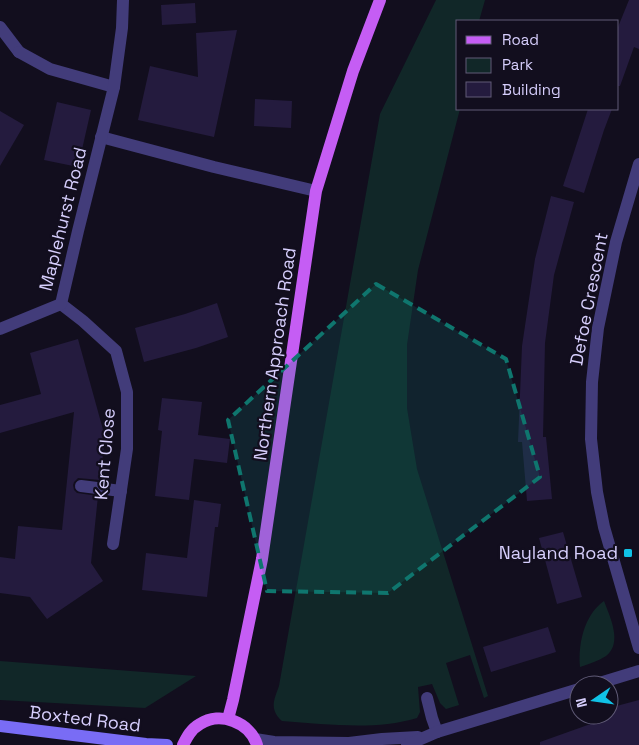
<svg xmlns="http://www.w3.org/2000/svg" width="639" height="745" font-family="'Space Grotesk',sans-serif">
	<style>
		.green { fill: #112728 }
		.building { fill: #241b3e }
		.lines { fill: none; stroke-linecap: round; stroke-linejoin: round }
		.lane { stroke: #423c7a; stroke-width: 12 }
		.street { stroke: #423c7a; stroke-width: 12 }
		.secondary { stroke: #796cf5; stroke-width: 12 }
		.primary { stroke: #c55df4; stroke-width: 12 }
		.marked { fill: #0f766e; fill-opacity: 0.2; stroke: #0f766e; stroke-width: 4; stroke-dasharray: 10 6; stroke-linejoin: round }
		.poi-dot { fill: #10c2e6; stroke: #120e1e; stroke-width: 2 }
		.labels { text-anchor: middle; stroke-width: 4.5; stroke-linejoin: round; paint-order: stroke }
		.street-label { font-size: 18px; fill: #d6cefc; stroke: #120e1e }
		.poi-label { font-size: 18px; fill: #d6cefc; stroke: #120e1e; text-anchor: end }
	</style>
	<rect width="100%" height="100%" fill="#120e1e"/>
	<g class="green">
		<path d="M 436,0 L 485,0 L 479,21 L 458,21 L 458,109 L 460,109 L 418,270 L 407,345 L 407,408 L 417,469 L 488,696 L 484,698 L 470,655 L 446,663 L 459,705 L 446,709 L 440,703 L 432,684 L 418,687 L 420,712 L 417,718 C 374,731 327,724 282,721 C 269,709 274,700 279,686 L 380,114 Z"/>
		<path d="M 604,601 C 610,617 623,643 606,656 C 598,661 589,664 580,667 C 578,644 584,615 604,601 Z"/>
		<path d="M 0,661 L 196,676 L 145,708 L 0,700 Z"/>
	</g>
	<g class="building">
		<path d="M 629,0 L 639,0 L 639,49 L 634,47 L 620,86 L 618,86 L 618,27 Z"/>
		<path d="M 195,3 L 196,23 L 162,25 L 161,5 Z"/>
		<path d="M 237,30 L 214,137 L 138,120 L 150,66 L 198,77 L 196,33 Z"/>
		<path d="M 255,99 L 292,101 L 291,128 L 254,126 Z"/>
		<path d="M 57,102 L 91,110 L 78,167 L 44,160 Z"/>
		<path d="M 588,109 L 612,109 L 604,130 L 584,193 L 563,186 Z"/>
		<path d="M 0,111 L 24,125 L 0,166 Z"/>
		<path d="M 551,196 L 574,202 L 554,275 L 545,343 L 543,437 L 546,437 L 552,499 L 527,501 L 522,442 L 518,442 L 522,346 L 535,259 Z"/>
		<path d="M 217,303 L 228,337 L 196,348 L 144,362 L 135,328 L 185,314 Z"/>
		<path d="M 78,339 L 105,437 L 100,480 L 78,478 L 74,482 L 73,485 L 74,490 L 77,493 L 98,496 L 91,563 L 103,581 L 47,619 L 30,597 L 0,593 L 0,557 L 15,559 L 18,526 L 62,530 L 74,412 L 0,433 L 0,405 L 41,394 L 30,353 Z"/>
		<path d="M 162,398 L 202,402 L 198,435 L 230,439 L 227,463 L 194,459 L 189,500 L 155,496 L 162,431 L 158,430 Z"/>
		<path d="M 194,500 L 221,504 L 218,527 L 215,527 L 207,597 L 142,590 L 146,553 L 187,558 Z"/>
		<path d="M 563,532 L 582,597 L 557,604 L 539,538 Z"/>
		<path d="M 548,627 L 556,652 L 491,672 L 483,647 Z"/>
		<path d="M 639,700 L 639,745 L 540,745 L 540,742 L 599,721 L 597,715 L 609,715 L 609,708 Z"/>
	</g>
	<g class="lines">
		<g class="lane">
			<path d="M 0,27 L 19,52"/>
			<path d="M 81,486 L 121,491"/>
		</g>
		<g class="street">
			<path d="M 19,52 L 50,69 L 114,87"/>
			<path d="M 101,137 L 214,167 L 316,191"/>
			<path d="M 639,164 L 616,242 L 598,328 L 592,382 L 591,439 L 597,492 L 604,527 L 639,648"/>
			<path d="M 61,304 L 83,321 L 116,351 L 127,392 L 127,449 L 113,544"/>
			<path d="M 0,329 L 61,304 L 78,231 L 114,87 L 122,28 L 123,0"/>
			<path d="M 593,685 L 639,671"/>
			<path d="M 427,698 L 432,718 L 437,732"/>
			<path d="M 255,739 L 274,742 L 349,743 L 382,739 L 418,737"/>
			<path d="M 407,745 L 437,732 L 579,689"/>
		</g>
		<path class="secondary" d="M 0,726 L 146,744 L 167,745"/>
		<g class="primary">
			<path d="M 228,719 L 233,700 L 262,559 L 316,191 L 353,71 L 380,0"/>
			<path d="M 183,745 C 187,737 191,729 200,724 C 220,711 250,722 257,745"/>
		</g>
	</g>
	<path class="marked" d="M 376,284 L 506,359 L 540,477 L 388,593 L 267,591 L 228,420 Z"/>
	<rect class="poi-dot" x="623" y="548" width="10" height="10" rx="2.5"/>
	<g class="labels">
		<g class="street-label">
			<text transform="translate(63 219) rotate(-76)" y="6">Maplehurst Road</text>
			<text transform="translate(589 299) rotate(-79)" y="6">Defoe Crescent</text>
			<text transform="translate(275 354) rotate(-82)" y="6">Northern Approach Road</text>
			<text transform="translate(105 454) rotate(-85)" y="6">Kent Close</text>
			<text transform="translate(85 719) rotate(7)" y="6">Boxted Road</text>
		</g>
		<g class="poi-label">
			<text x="618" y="559">Nayland Road</text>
		</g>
	</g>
	<rect x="456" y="20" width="162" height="90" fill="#120e1e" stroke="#605b77"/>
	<rect x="466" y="36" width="25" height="8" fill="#c55df4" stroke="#605b77"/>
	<text x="502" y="45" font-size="15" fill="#d6cefc">Road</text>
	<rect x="466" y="58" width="25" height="15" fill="#112728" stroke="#605b77"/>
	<text x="502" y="70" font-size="15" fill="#d6cefc">Park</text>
	<rect x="466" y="82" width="25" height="15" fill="#241b3e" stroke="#605b77"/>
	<text x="502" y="95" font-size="15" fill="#d6cefc">Building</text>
	<g transform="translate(594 700) rotate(257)"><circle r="24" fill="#120e1e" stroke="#605b77"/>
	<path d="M0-4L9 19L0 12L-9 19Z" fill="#10c2e6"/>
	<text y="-8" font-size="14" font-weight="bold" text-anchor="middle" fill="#d6cefc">N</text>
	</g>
</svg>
